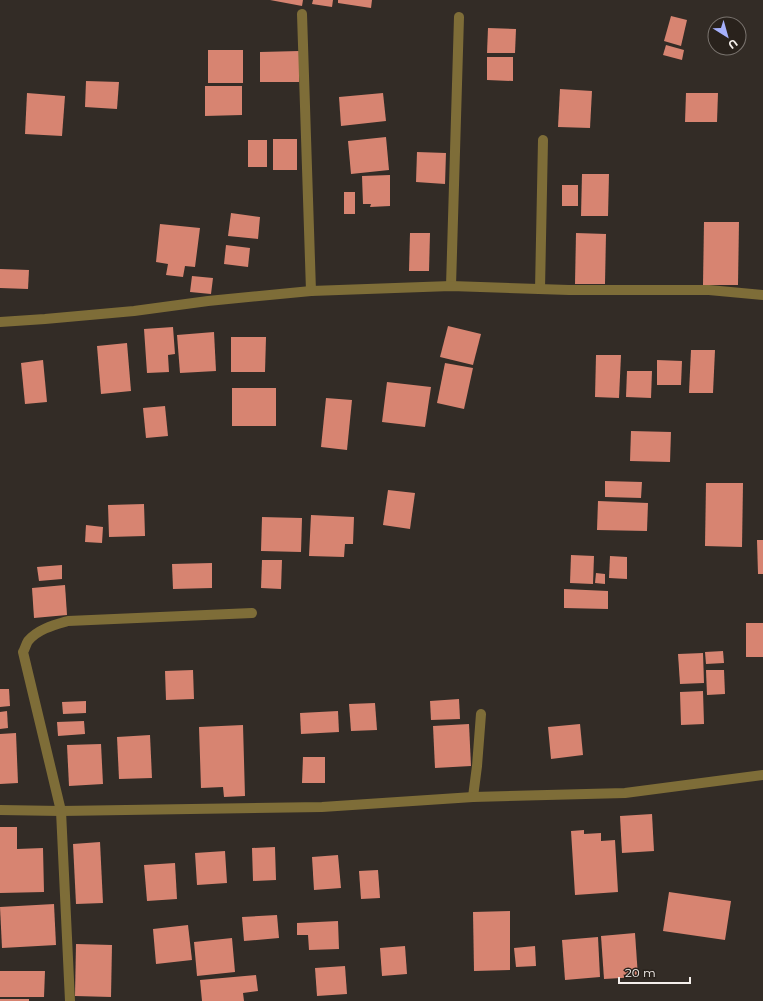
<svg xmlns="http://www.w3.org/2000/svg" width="763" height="1001" font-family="Montserrat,sans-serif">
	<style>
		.building { fill: #d78471 }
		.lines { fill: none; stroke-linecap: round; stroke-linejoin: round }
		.minor { stroke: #7e6d38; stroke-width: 10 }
	</style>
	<rect width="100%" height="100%" fill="#332c26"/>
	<g class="building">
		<path d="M 270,0 L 303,0 L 302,6 Z"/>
		<path d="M 313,0 L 333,0 L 332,7 L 312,4 Z"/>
		<path d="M 338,0 L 372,0 L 371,8 L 338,3 Z"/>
		<path d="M 671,16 L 687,20 L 681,46 L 664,41 Z"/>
		<path d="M 488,28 L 516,29 L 515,53 L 487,53 Z"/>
		<path d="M 666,45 L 684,50 L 682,60 L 663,55 Z"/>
		<rect x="208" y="50" width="35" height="33"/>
		<path d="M 299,51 L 299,82 L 260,82 L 260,52 Z"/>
		<path d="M 487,57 L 513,57 L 513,81 L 487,80 Z"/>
		<path d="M 86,81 L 119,82 L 117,109 L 85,107 Z"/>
		<path d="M 205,86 L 242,86 L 242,115 L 205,116 Z"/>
		<path d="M 560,89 L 592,91 L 590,128 L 558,127 Z"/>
		<path d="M 27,93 L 65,96 L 62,136 L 25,134 Z"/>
		<path d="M 383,93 L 386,121 L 341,126 L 339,97 Z"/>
		<path d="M 686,93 L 718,93 L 717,122 L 685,122 Z"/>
		<path d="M 386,137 L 389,170 L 351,174 L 348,141 Z"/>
		<rect x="273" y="139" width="24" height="31"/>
		<rect x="248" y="140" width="19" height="27"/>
		<path d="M 417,152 L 446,153 L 445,184 L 416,182 Z"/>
		<path d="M 582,174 L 609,174 L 608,216 L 581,216 Z"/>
		<path d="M 390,175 L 390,206 L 370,207 L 371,204 L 363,204 L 362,176 Z"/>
		<rect x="562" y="185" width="16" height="21"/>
		<rect x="344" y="192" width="11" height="22"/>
		<path d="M 231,213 L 260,217 L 258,239 L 228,236 Z"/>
		<path d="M 704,222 L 739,222 L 738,285 L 703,285 Z"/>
		<path d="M 160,224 L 200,228 L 195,267 L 185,266 L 183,277 L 166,275 L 168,264 L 156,262 Z"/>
		<path d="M 410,233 L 430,233 L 429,271 L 409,271 Z"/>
		<path d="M 576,233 L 606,234 L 605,284 L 575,284 Z"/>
		<path d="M 226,245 L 250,248 L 248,267 L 224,264 Z"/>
		<path d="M 0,269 L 29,270 L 28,289 L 0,288 Z"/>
		<path d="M 192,276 L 213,278 L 211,294 L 190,292 Z"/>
		<path d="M 448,326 L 481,334 L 473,365 L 440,357 Z"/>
		<path d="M 173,327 L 175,354 L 168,355 L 169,372 L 147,373 L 144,329 Z"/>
		<path d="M 214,332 L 216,371 L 180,373 L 177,335 Z"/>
		<path d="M 231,337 L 266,337 L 265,372 L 231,372 Z"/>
		<path d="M 127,343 L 131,391 L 101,394 L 97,346 Z"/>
		<path d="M 691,350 L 715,350 L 713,393 L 689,393 Z"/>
		<path d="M 596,355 L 621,355 L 619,398 L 595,397 Z"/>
		<path d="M 43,360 L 47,402 L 25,404 L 21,363 Z"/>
		<path d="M 657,360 L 682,361 L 681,385 L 657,385 Z"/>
		<path d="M 445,363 L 473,368 L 464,409 L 437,403 Z"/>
		<path d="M 627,371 L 652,371 L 651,398 L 626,397 Z"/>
		<path d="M 387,382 L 431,387 L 425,427 L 382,422 Z"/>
		<rect x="232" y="388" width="44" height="38"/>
		<path d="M 326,398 L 352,400 L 347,450 L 321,447 Z"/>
		<path d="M 165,406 L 168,436 L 146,438 L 143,408 Z"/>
		<path d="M 631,431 L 671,432 L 670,462 L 630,461 Z"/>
		<path d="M 605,481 L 642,482 L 641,498 L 605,497 Z"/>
		<path d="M 706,483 L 743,483 L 742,547 L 705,546 Z"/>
		<path d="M 388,490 L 415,493 L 410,529 L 383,525 Z"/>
		<path d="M 598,501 L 648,503 L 647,531 L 597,530 Z"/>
		<path d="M 144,504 L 145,536 L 109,537 L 108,505 Z"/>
		<path d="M 311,515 L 354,517 L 353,544 L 345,544 L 344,557 L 309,556 Z"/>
		<path d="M 262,517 L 302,518 L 301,552 L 261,551 Z"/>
		<path d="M 86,525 L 103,527 L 102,543 L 85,542 Z"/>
		<path d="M 757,540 L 763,540 L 763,574 L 758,574 Z"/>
		<path d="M 571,555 L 594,556 L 593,584 L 570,583 Z"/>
		<path d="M 610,556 L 627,557 L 627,579 L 609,578 Z"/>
		<path d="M 262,560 L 282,560 L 281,589 L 261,588 Z"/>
		<path d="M 212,563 L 212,588 L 173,589 L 172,564 Z"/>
		<path d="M 62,565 L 62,579 L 39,581 L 37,567 Z"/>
		<path d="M 596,573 L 605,574 L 605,584 L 595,583 Z"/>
		<path d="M 65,585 L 67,615 L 34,618 L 32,588 Z"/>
		<path d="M 564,589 L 608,591 L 608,609 L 564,608 Z"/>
		<rect x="746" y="623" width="17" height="34"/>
		<path d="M 723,651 L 724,663 L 706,664 L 705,652 Z"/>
		<path d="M 703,653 L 704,683 L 680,684 L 678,654 Z"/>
		<path d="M 193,670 L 194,699 L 166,700 L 165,671 Z"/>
		<path d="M 706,670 L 724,670 L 725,694 L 707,695 Z"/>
		<path d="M 0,689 L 9,689 L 10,706 L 0,707 Z"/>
		<path d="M 703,691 L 704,724 L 681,725 L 680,692 Z"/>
		<path d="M 459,699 L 460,719 L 431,720 L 430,701 Z"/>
		<path d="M 86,701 L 86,713 L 63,714 L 62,702 Z"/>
		<path d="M 375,703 L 377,730 L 351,731 L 349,704 Z"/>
		<path d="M 7,711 L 8,728 L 0,729 L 0,712 Z"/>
		<path d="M 338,711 L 339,732 L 301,734 L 300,713 Z"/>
		<path d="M 84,721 L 85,734 L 58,736 L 57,722 Z"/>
		<path d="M 469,724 L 471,766 L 435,768 L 433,726 Z"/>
		<path d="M 580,724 L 583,755 L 551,759 L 548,727 Z"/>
		<path d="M 243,725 L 245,796 L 224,797 L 223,787 L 201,788 L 199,727 Z"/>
		<path d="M 16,733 L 18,783 L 0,784 L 0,734 Z"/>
		<path d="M 150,735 L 152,778 L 119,779 L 117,737 Z"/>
		<path d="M 101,744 L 103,784 L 69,786 L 67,745 Z"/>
		<path d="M 303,757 L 325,757 L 325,783 L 302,783 Z"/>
		<path d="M 652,814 L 654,851 L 622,853 L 620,816 Z"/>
		<path d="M 0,827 L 17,827 L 17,849 L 43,848 L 44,892 L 0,893 Z"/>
		<path d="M 584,830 L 584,834 L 601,833 L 601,841 L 615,840 L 618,892 L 575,895 L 571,831 Z"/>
		<path d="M 100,842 L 103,903 L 76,904 L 73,844 Z"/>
		<path d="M 275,847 L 276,880 L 253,881 L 252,848 Z"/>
		<path d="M 225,851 L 227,883 L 197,885 L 195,853 Z"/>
		<path d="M 338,855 L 341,888 L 314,890 L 312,857 Z"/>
		<path d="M 175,863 L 177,899 L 147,901 L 144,865 Z"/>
		<path d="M 378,870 L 380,898 L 361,899 L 359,871 Z"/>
		<path d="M 669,892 L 731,901 L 725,940 L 663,931 Z"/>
		<path d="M 54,904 L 56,945 L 2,948 L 0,907 Z"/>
		<path d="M 510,911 L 510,970 L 474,971 L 473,912 Z"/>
		<path d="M 277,915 L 279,938 L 244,941 L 242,917 Z"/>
		<path d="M 338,921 L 339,949 L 309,950 L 308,935 L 297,935 L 297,923 Z"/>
		<path d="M 188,925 L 192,960 L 156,964 L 153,929 Z"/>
		<path d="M 635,933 L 638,977 L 604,979 L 601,936 Z"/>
		<path d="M 598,937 L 600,977 L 565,980 L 562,940 Z"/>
		<path d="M 232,938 L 235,972 L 197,976 L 194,942 Z"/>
		<path d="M 76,944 L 112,945 L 111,997 L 75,996 Z"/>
		<path d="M 405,946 L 407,974 L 382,976 L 380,948 Z"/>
		<path d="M 535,946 L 536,966 L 516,967 L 514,948 Z"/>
		<path d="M 345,966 L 347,994 L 317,996 L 315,968 Z"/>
		<path d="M 0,971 L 45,971 L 44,997 L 0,997 Z"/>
		<path d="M 256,975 L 258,991 L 243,993 L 244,1001 L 202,1001 L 200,980 Z"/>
		<rect x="0" y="999" width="29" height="2"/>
	</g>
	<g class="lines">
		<g class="minor">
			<path d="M 302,14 L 311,291"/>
			<path d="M 451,286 L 459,17"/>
			<path d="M 540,289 L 543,140"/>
			<path d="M 0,322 L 45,319 L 134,311 L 208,301 L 311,291 L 451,286 L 569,290 L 709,290 L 763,295"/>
			<path d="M 473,797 L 477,766 L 481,714"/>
			<path d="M 0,810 L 61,811 L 322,807 L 473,797 L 625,793 L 763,775"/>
			<path d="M 70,1001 L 61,811 L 23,652 C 25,649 26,644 28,641 C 38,629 54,625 68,621 L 252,613"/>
		</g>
	</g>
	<g transform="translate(727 36) rotate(143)"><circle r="19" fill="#29221c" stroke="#7a746f"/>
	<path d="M0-3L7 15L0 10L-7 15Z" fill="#a6b1fc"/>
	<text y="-6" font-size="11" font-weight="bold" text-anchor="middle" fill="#f4efeb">U</text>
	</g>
	<path d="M619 977v6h71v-6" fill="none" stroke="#f4efeb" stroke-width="2"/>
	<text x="625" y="977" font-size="12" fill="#f4efeb" stroke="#29221c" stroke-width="3" paint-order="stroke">20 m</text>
</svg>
